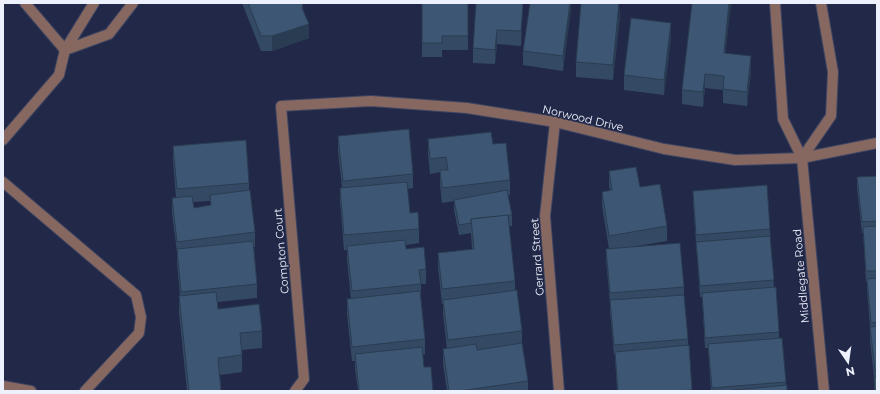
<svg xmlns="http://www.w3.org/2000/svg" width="880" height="394" font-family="Montserrat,sans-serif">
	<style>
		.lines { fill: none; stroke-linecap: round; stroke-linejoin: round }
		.minor-casing { stroke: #3e4461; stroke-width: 12 }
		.minor { stroke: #866861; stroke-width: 10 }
		.wall { fill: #344a64; fill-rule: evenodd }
		.shaded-wall { fill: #2a3c51 }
		.building { fill: #3c5674; stroke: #2a3c51 }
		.labels { text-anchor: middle; stroke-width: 3; stroke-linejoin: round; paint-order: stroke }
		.street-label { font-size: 11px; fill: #edf1fd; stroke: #222848 }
	</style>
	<rect width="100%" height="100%" fill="#222848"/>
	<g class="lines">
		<defs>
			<g id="minor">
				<path d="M 25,3 L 65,50"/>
				<path d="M 775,3 L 783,119 L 802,158 L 824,391"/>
				<path d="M 65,50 L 109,34 L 133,3"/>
				<path d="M 555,122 L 545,216 L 559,391"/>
				<path d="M 3,140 L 59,75 L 65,50 L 94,3"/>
				<path d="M 802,158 L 831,116 L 833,72 L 821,3"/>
				<path d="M 3,182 L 136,295 L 141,317 L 139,333 L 85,391"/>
				<path d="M 3,386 L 31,391"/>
				<path d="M 295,391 L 304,379 L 281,106 L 371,101 L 467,108 L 555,122 L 664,149 L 735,160 L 802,158 L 877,143"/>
			</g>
		</defs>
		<use href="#minor" class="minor-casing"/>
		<use href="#minor" class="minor"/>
	</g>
	<g class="wall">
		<path d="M 242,3 L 303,3 L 303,9 L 309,38 L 272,51 L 261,51 Z"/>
		<path d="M 422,3 L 468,3 L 468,50 L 442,50 L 442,57 L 422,57 Z"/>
		<path d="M 523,3 L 521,46 L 497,44 L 495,64 L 473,63 L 473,48 Z"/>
		<path d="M 571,3 L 571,8 L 563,71 L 523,65 L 523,51 Z"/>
		<path d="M 692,3 L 731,3 L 725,53 L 751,70 L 747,106 L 723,103 L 723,90 L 705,88 L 703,107 L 682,104 L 682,90 Z"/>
		<path d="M 620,16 L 613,80 L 576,77 L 576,62 Z"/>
		<path d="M 671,38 L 664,95 L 624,90 L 624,75 Z"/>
		<path d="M 338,136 L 413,174 L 413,188 L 407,189 L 410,213 L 419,229 L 419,243 L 406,245 L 406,249 L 426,269 L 426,284 L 421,284 L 421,296 L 425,339 L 425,354 L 423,354 L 424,367 L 433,391 L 358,391 L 355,369 L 355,361 L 352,361 L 347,314 L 347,299 L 351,299 L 347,260 L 347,250 L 344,250 L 340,202 L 340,188 L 342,188 L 338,151 Z"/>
		<path d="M 428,139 L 510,180 L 510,195 L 508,195 L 512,215 L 512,226 L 509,226 L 515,281 L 515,290 L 522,331 L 522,343 L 528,381 L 528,391 L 447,391 L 443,364 L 443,349 L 447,349 L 443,314 L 443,304 L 442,304 L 438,267 L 438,253 L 472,249 L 471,233 L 459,235 L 454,210 L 454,201 L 442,203 L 440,185 L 440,172 L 430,174 L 428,154 Z"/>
		<path d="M 173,146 L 249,183 L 249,190 L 255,232 L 255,247 L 254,247 L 257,284 L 257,298 L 218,302 L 218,309 L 262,331 L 262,348 L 242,350 L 242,372 L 220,375 L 221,391 L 187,391 L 179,313 L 179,296 L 180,296 L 177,263 L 177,252 L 172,213 L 172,198 L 176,198 L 173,160 ZM 210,201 L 210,205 L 194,208 L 193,202 Z"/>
		<path d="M 609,171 L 640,187 L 667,226 L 667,241 L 632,247 L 684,287 L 684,295 L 688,339 L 688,346 L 689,345 L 692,391 L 617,391 L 615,355 L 614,355 L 610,311 L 610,303 L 606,259 L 606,249 L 609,249 L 602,206 L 602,192 L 610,190 L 609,186 Z"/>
		<path d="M 877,176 L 877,391 L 874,391 L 874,377 L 870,341 L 870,327 L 867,289 L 867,282 L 866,282 L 863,233 L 862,233 L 857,188 L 857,177 Z"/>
		<path d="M 693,191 L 770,229 L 774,288 L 779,332 L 779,338 L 787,391 L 711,391 L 708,348 L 705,348 L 702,297 L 700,297 L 693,201 Z"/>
	</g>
	<g class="shaded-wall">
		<path d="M 523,3 L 521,46 L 521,31 Z"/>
		<path d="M 570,3 L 571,3 L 571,8 L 563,71 L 563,56 Z"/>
		<path d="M 620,3 L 620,16 L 613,80 L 613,65 Z"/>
		<path d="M 729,3 L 731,3 L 724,67 L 724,53 Z"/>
		<path d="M 671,23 L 671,38 L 664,95 L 664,80 Z"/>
		<path d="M 309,24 L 309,38 L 272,51 L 272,36 Z"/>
		<path d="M 497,30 L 497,44 L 495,64 L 495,50 Z"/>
		<path d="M 751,56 L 751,70 L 747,106 L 747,92 Z"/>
		<path d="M 705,74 L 705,88 L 703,107 L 703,92 Z"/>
	</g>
	<g class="building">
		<path d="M 248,3 L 303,3 L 302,8 L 309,24 L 272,36 L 261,36 Z"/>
		<path d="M 422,3 L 468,3 L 468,36 L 442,36 L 442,43 L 422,43 Z"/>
		<path d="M 476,3 L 523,3 L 521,31 L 497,30 L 495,50 L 473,48 Z"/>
		<path d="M 530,3 L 570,3 L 563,56 L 523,51 Z"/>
		<path d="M 581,3 L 619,3 L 613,65 L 576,62 Z"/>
		<path d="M 692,3 L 729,3 L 724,53 L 751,56 L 747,92 L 723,89 L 724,76 L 705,74 L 703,92 L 682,90 Z"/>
		<path d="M 631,18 L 671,23 L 664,80 L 624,75 Z"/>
		<path d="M 409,129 L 413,174 L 343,181 L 338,136 Z"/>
		<path d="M 491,132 L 493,144 L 506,143 L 510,180 L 442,188 L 440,170 L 448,170 L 446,157 L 430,159 L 428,139 Z"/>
		<path d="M 246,140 L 249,183 L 177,189 L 173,146 Z"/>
		<path d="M 636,167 L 640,187 L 660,184 L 667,226 L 609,236 L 602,192 L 612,190 L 609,171 Z"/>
		<path d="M 877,176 L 877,221 L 862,222 L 857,177 Z"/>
		<path d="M 407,182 L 410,213 L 418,212 L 419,229 L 344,235 L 340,188 Z"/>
		<path d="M 767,185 L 770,229 L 696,235 L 693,191 Z"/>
		<path d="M 250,190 L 255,232 L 177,242 L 172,198 L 192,196 L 194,208 L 211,205 L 210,195 Z"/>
		<path d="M 507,190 L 512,215 L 471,219 L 471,223 L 459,225 L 454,200 Z"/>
		<path d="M 508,215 L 515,281 L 442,289 L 438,253 L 474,249 L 471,219 Z"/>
		<path d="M 877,226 L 877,271 L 866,271 L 863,227 Z"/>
		<path d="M 770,236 L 774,280 L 700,286 L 696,242 Z"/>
		<path d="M 405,240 L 406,249 L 424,247 L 426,269 L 419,270 L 421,284 L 352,291 L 347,246 Z"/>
		<path d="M 253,241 L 257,284 L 181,292 L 177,249 Z"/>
		<path d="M 680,243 L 684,287 L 610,293 L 606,249 Z"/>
		<path d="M 877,278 L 877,322 L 871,323 L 867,279 Z"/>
		<path d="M 776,287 L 779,332 L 705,338 L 702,293 Z"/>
		<path d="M 517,290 L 522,331 L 448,340 L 443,300 Z"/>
		<path d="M 420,291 L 425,339 L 352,347 L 347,299 Z"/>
		<path d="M 216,292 L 218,309 L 259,304 L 262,331 L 240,333 L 242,355 L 218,358 L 221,391 L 189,391 L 179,296 Z"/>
		<path d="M 684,295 L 688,339 L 614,345 L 610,300 Z"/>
		<path d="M 877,326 L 877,370 L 875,371 L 870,327 Z"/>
		<path d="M 782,338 L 786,382 L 712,388 L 708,344 Z"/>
		<path d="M 522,343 L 528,381 L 460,391 L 449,391 L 443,349 L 476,344 L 477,350 Z"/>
		<path d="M 689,345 L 692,390 L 674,391 L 618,391 L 615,352 Z"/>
		<path d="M 422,347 L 424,367 L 431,367 L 433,391 L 359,391 L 355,354 Z"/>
		<path d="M 874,377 L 877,377 L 877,391 L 875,391 Z"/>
		<path d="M 787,385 L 787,391 L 724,391 Z"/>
	</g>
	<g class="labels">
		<g class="street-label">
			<text transform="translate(583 118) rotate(13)" y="4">Norwood Drive</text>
			<text transform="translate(281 251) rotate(-95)" y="4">Compton Court</text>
			<text transform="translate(537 257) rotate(-94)" y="4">Gerrard Street</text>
			<text transform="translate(801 276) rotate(-95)" y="4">Middlegate Road</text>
		</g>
	</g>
	<rect width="880" height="394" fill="none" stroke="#edf1fd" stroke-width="8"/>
	<g transform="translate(848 362) rotate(167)" stroke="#222848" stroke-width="3" paint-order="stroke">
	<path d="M0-3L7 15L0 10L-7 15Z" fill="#edf1fd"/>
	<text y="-6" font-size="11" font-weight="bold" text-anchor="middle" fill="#edf1fd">N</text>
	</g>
</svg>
